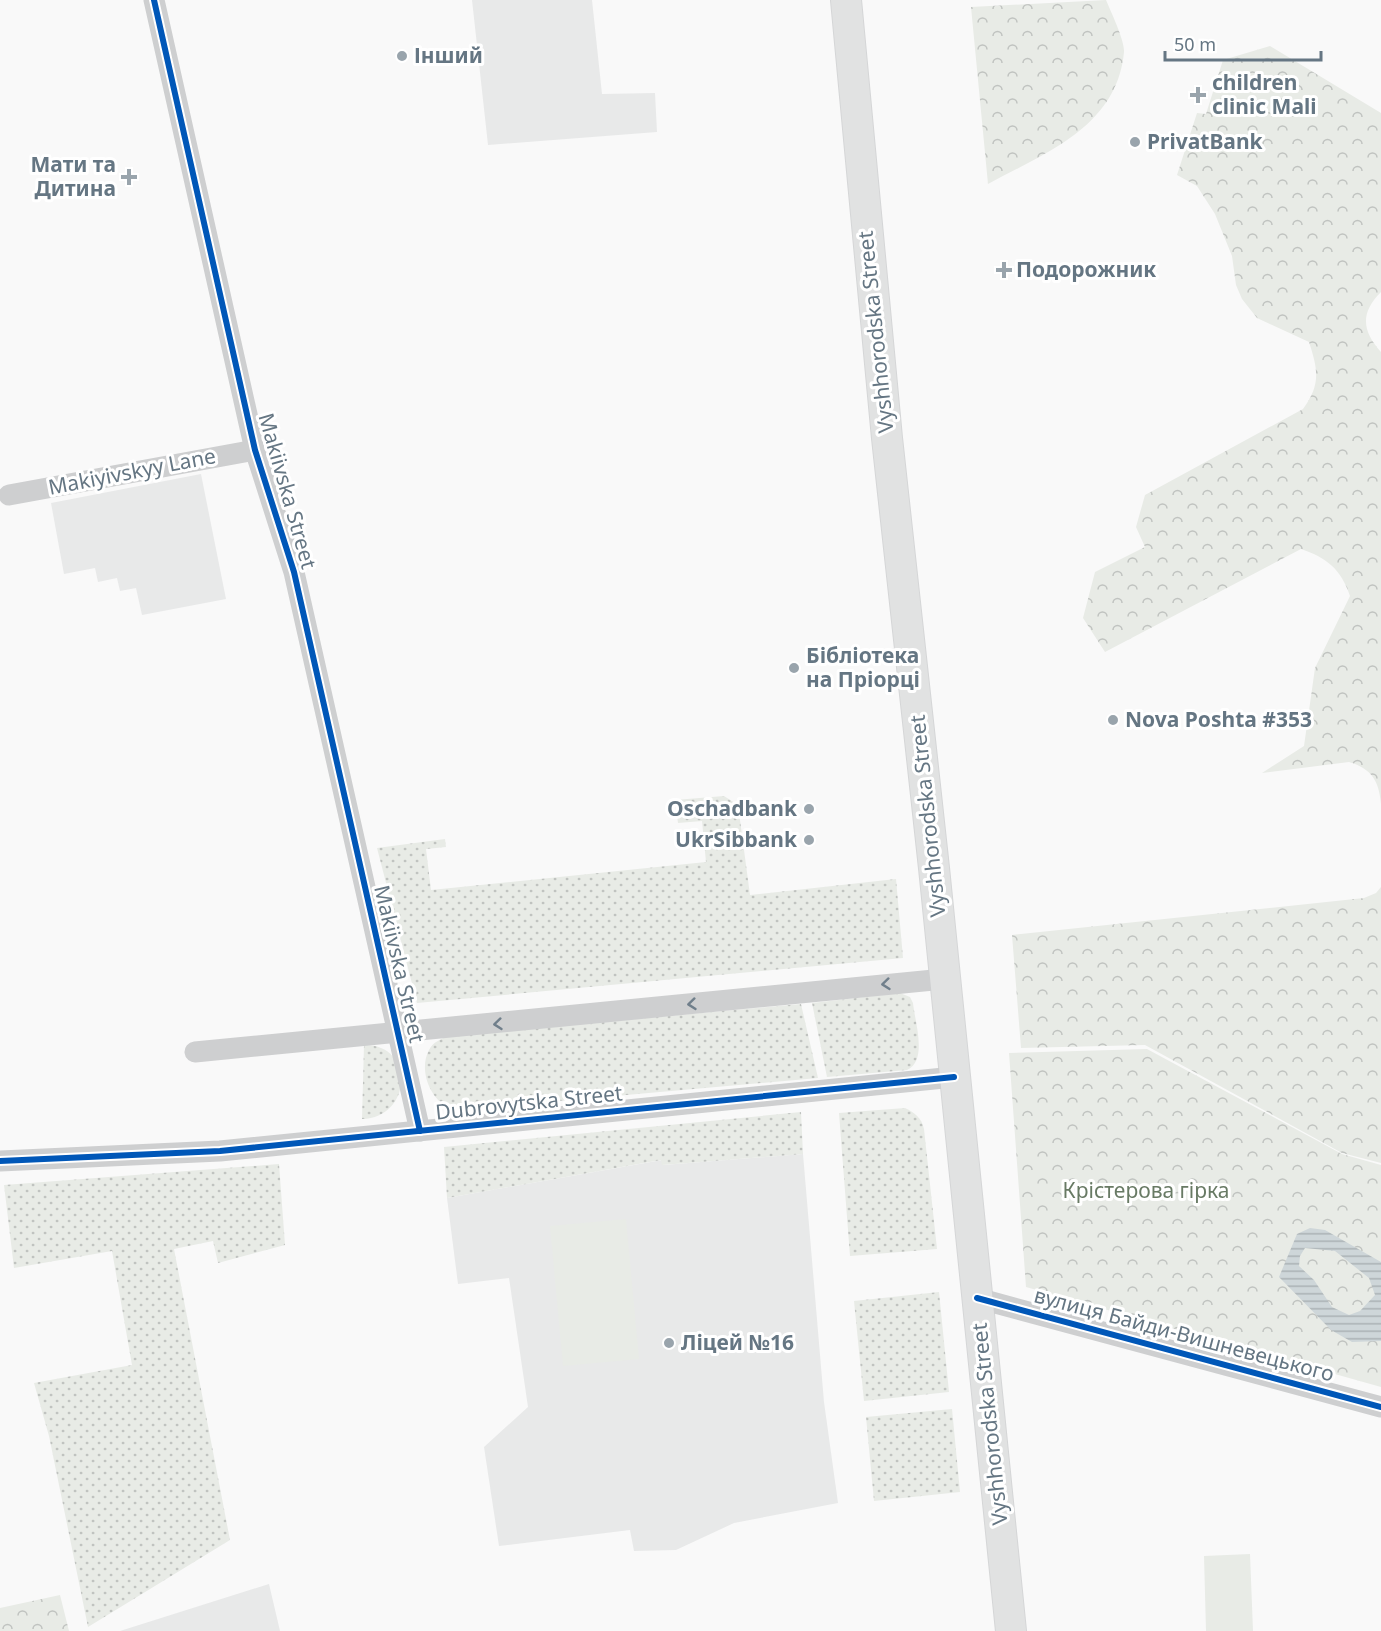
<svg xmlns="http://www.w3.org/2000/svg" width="1381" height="1631" font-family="'Noto Sans',sans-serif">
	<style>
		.built { fill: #e8e9e9 }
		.grass { fill: url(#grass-dots) }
		.forest { fill: url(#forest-crowns) }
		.pitch { fill: #e8ebe6 }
		.water { fill: url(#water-rules); fill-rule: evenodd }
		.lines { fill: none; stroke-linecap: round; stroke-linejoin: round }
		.secondary-casing { stroke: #d5d6d7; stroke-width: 32 }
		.minor { stroke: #cecfd0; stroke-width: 21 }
		.secondary { stroke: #e1e2e2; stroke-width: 30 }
		.cycleway-casing { stroke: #fff; stroke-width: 10 }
		.cycleway { stroke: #0057b8; stroke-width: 6 }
		.oneway { stroke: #707f8b }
		.poi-dot { fill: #99a4ac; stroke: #fff; stroke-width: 2 }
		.labels { text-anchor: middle; stroke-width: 6; stroke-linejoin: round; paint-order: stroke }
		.poi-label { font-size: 21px; font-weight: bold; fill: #657683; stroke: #fff; text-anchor: start }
		.street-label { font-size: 21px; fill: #657683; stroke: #fff }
		.park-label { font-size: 21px; fill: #687a64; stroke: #fff }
	</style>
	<defs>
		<pattern id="grass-dots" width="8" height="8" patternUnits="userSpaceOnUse" patternTransform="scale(1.5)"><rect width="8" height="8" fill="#e8ebe6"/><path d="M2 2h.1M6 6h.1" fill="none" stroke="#c0c3c0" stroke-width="1.8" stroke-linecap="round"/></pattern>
		<pattern id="forest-crowns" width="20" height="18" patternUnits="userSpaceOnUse" patternTransform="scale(1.5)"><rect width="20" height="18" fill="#e8ebe6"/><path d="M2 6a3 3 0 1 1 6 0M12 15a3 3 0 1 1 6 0" fill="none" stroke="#c0c3c0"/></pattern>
		<pattern id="water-rules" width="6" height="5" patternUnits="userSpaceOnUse" patternTransform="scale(1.5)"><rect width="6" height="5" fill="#ced6d9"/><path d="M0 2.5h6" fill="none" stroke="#abb2b5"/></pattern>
	</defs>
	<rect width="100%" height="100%" fill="#f9f9f9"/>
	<g class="built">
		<path d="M 472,0 L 592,0 L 602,94 L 655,93 L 657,132 L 488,145 Z"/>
		<path d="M 201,474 L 226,599 L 142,615 L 136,588 L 120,591 L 117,578 L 98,582 L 95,568 L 64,574 L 51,503 Z"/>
		<path d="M 803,1154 L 824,1402 L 838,1503 L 734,1523 L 676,1550 L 634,1551 L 630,1530 L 499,1546 L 484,1447 L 528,1407 L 509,1278 L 458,1284 L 447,1198 L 662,1160 L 663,1165 Z"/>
		<path d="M 269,1584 L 280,1631 L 120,1631 Z"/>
	</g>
	<g class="grass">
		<path d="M 724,796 L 738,805 L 750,895 L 896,879 L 903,958 L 417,1003 L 377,848 L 445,839 L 446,847 L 426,849 L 431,890 L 706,862 L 702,821 L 678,823 L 675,800 Z"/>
		<path d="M 900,993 L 910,997 L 913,1003 C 915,1023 928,1060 907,1070 L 827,1077 L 812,1003 Z"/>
		<path d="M 801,1004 L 818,1078 L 456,1110 C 433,1106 417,1072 429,1050 C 433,1042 441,1039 448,1036 Z"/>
		<path d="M 364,1045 C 416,1044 412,1118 362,1119 Z"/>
		<path d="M 905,1108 C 915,1113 921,1117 924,1129 L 937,1249 L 850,1256 L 839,1113 Z"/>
		<path d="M 801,1112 L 803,1154 L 662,1165 L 661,1160 L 447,1198 L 444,1147 Z"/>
		<path d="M 279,1164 L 285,1245 L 218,1263 L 213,1241 L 174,1249 L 230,1540 L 88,1627 L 49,1436 L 34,1383 L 132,1365 L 112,1251 L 14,1268 L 4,1185 Z"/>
		<path d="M 939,1292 L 949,1392 L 864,1401 L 854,1301 Z"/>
		<path d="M 952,1409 L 960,1492 L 874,1501 L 866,1417 Z"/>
	</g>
	<g class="forest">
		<path d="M 1106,0 C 1111,12 1125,41 1124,52 C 1117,127 1045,153 988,184 L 971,7 Z"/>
		<path d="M 1270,46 L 1381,113 L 1381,292 C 1360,313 1362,331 1381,352 L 1381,804 C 1379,781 1372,769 1349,762 L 1262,773 L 1304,746 L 1315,668 L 1350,596 C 1341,569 1327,558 1301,549 L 1105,652 L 1083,618 L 1095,572 L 1145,547 L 1136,527 L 1145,495 L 1303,409 C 1321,384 1318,370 1309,342 L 1257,318 L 1242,299 L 1236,285 L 1232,256 L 1215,214 L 1197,186 L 1177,175 L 1197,113 L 1206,114 L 1223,60 Z"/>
		<path d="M 1381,887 L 1381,1163 L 1342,1153 L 1145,1045 L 1021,1048 L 1012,935 L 1364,898 L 1376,893 Z"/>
		<path d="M 1147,1049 L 1342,1154 L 1381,1165 L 1381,1387 L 1026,1287 L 1009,1053 Z"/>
		<path d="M 60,1595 L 69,1631 L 0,1631 L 0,1608 Z"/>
	</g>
	<g class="pitch">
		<path d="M 626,1219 L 639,1359 L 563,1366 L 550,1226 Z"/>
		<path d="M 1250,1554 L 1253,1631 L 1206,1631 L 1204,1556 Z"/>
	</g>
	<path class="water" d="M 1310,1228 L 1325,1230 L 1381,1262 L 1381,1341 L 1352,1342 L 1331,1330 L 1279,1277 L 1297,1234 ZM 1305,1248 L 1335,1251 L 1369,1278 L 1375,1295 L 1360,1311 L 1349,1315 L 1332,1307 L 1314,1280 L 1299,1266 L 1300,1256 Z"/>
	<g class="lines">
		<defs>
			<path id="secondary" d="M 846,0 L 887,438 L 934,868 L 1011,1631"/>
		</defs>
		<use href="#secondary" class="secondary-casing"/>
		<g class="minor">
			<path d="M 154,0 L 255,450 L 294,572 L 420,1131"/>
			<path d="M 9,495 L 255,450"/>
			<path d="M 195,1052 L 944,979"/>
			<path d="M 0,1161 L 220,1151 L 954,1077"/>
			<path d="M 977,1298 L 1381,1407"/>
		</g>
		<use href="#secondary" class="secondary"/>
		<defs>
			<g id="cycleway">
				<path d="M 154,0 L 255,450 L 294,572 L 420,1131"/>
				<path d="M 0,1161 L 220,1151 L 954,1077"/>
				<path d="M 977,1298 L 1381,1407"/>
			</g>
		</defs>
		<use href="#cycleway" class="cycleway-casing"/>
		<use href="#cycleway" class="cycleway"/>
	</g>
	<defs><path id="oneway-chevron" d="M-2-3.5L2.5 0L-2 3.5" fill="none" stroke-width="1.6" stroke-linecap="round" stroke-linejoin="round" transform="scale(1.5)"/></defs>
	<g class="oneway">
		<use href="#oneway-chevron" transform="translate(886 984) rotate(174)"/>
		<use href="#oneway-chevron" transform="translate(692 1004) rotate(174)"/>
		<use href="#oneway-chevron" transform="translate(498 1024) rotate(174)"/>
	</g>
	<g class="poi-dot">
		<circle cx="402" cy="56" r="6"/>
		<path d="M1195 86h6v6h6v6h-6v6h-6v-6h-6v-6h6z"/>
		<circle cx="1135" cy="142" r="6"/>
		<path d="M126 168h6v6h6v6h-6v6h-6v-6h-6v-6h6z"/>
		<path d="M1001 261h6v6h6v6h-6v6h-6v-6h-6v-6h6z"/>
		<circle cx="794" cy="668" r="6"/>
		<circle cx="1113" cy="720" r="6"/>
		<circle cx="809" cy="809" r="6"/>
		<circle cx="809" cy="840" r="6"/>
		<circle cx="669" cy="1343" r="6"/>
	</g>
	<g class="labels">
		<g class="poi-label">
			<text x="414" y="63">Інший</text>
			<text x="1212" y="90">children<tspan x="1212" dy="24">clinic Mali</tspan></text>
			<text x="1147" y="149">PrivatBank</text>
			<text x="116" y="172" text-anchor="end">Мати та<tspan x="116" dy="24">Дитина</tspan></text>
			<text x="1016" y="277">Подорожник</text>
			<text x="806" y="663">Бібліотека<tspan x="806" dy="24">на Пріорці</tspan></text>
			<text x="1125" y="727">Nova Poshta #353</text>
			<text x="797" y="816" text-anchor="end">Oschadbank</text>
			<text x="797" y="847" text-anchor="end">UkrSibbank</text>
			<text x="681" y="1350">Ліцей №16</text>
		</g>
		<g class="street-label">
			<text transform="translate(876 332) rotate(-96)" y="7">Vyshhorodska Street</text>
			<text transform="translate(132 472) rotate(-11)" y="7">Makiyivskyy Lane</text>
			<text transform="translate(287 491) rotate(74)" y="7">Makiivska Street</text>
			<text transform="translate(928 816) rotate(-96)" y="7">Vyshhorodska Street</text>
			<text transform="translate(399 964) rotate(77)" y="7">Makiivska Street</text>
			<text transform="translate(529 1103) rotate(-6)" y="7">Dubrovytska Street</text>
			<text transform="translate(1184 1335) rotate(15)" y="7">вулиця Байди-Вишневецького</text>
			<text transform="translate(990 1424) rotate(-96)" y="7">Vyshhorodska Street</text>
		</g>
		<g class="park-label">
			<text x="1146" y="1198">Крістерова гірка</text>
		</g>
	</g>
	<path d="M1165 51v9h156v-9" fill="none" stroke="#657683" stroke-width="3"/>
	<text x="1174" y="51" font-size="18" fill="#657683" stroke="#ffffff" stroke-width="4.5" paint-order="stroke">50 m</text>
</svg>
